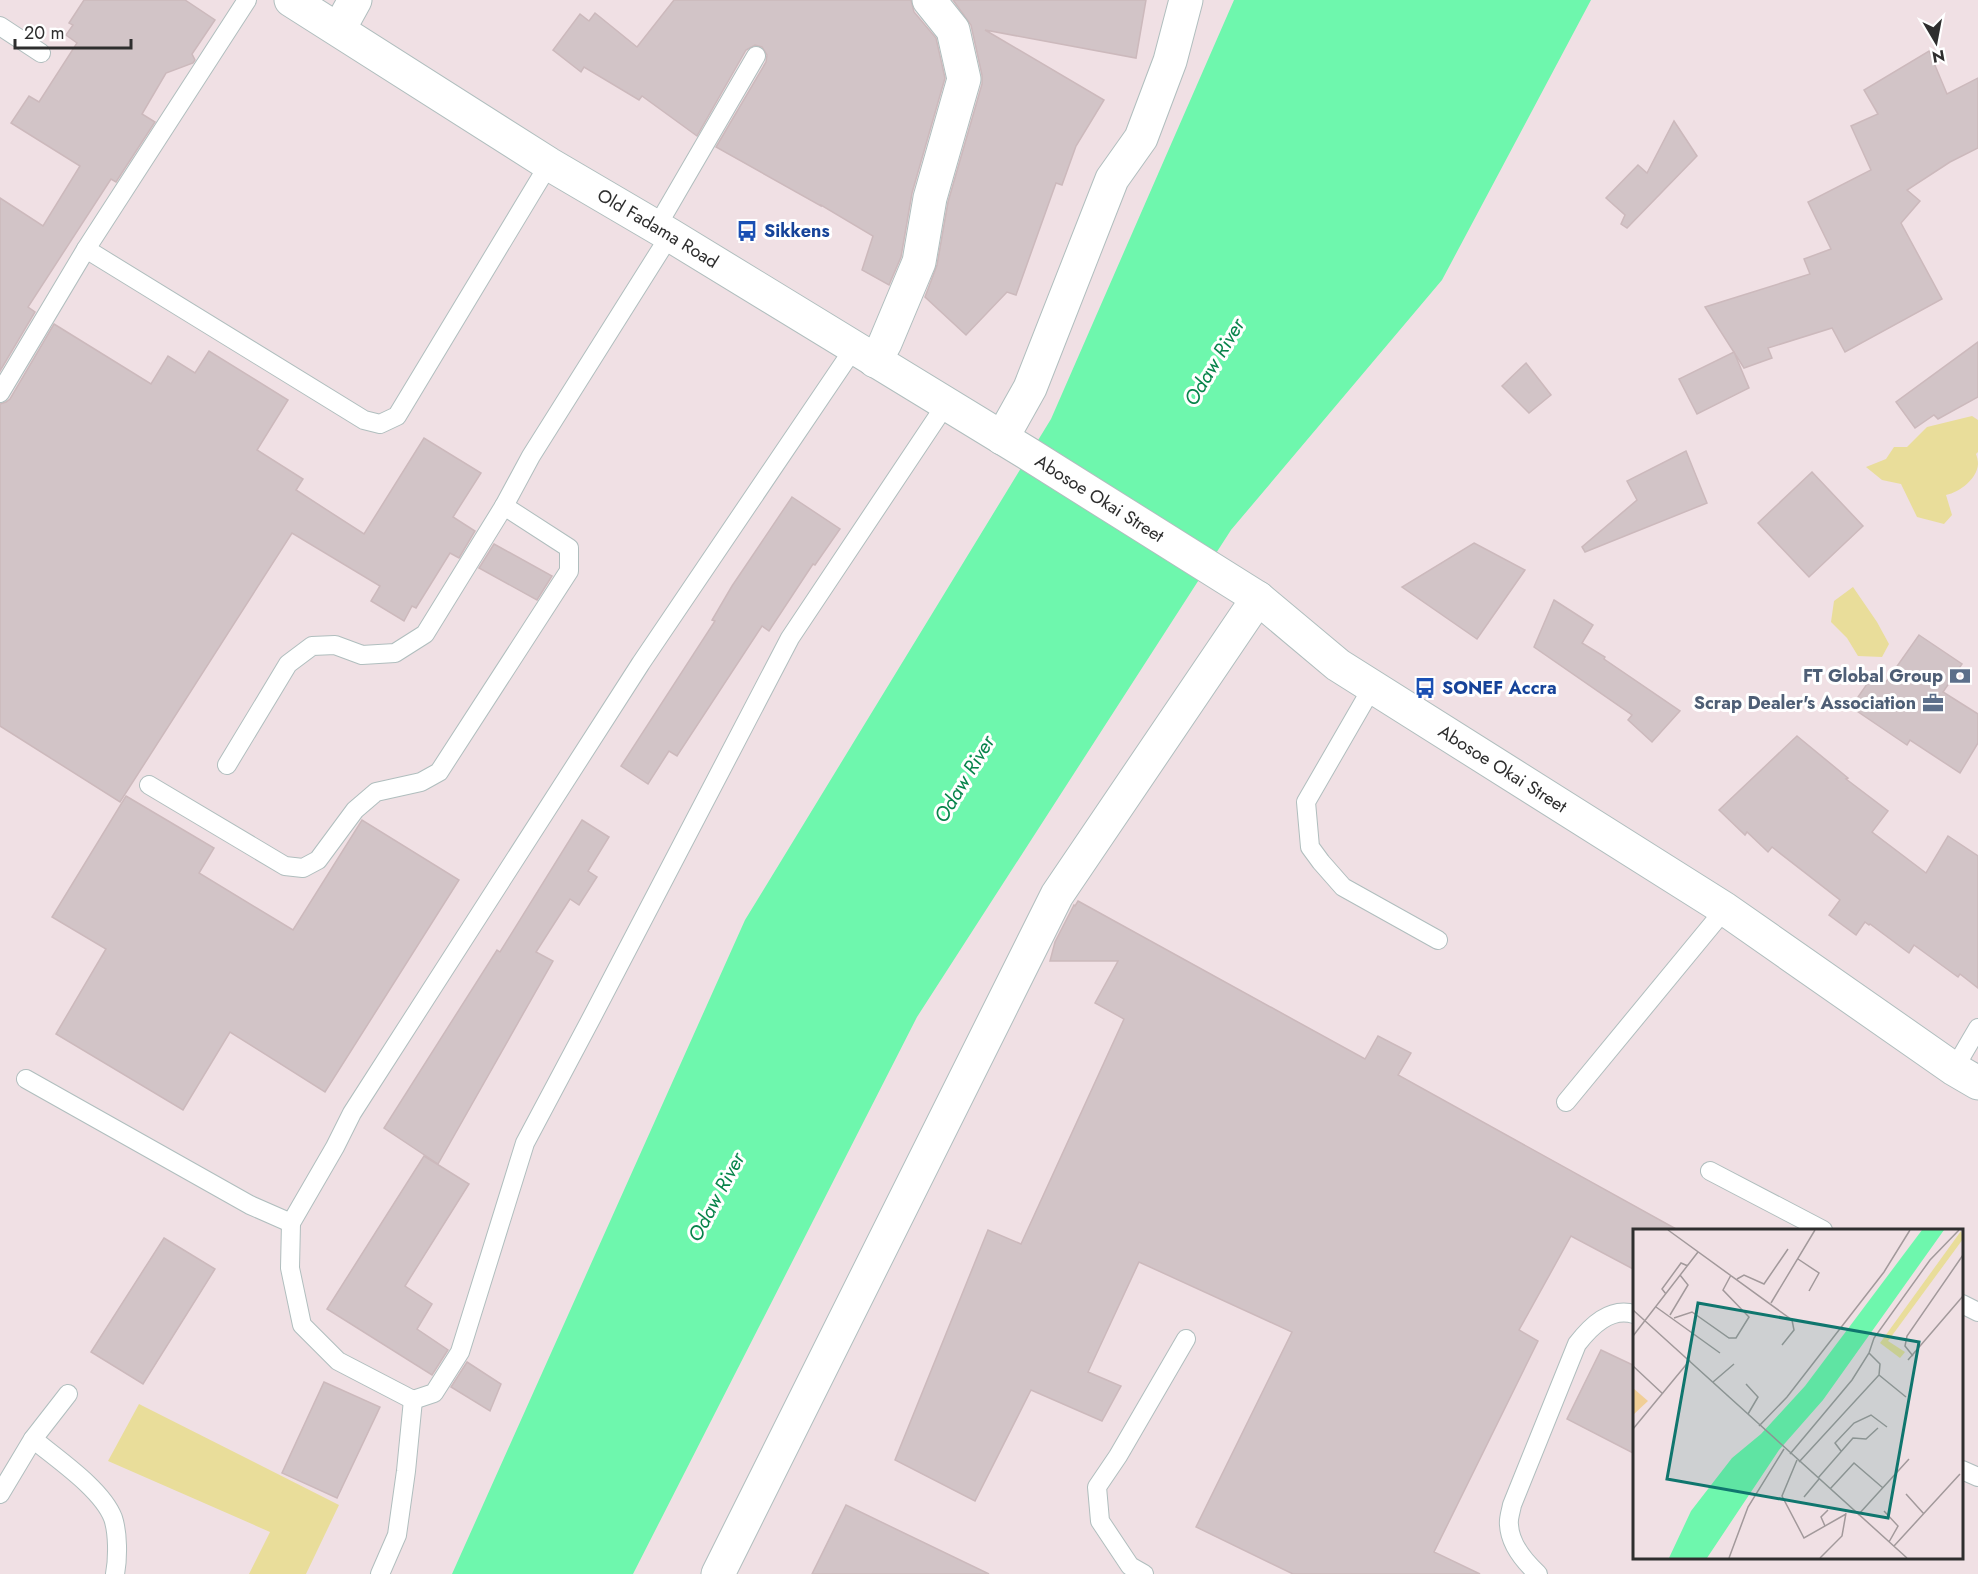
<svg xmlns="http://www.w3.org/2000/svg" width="1978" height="1574" font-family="Jost,sans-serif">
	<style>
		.green { fill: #e9dd9a }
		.water { fill: #6ef7ad }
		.building { fill: #d2c4c7; stroke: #ccb9bc; stroke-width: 1.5 }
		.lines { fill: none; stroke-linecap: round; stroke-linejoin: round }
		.lane-casing { stroke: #b0bebe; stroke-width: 20 }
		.street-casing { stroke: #b0bebe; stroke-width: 35 }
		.secondary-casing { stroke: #b0bebe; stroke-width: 35 }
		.lane { stroke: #fff; stroke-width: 18 }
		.street { stroke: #fff; stroke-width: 33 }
		.secondary { stroke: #fff; stroke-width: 33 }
		.labels { text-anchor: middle; stroke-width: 6; stroke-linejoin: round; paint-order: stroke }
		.street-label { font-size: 18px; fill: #2e2e2e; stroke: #fff }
		.transit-label { font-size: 18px; font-weight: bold; fill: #164399; stroke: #fff; text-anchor: start }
		.service-label { font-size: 18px; font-weight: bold; fill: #4e5e75; stroke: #fff; text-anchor: end }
		.water-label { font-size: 20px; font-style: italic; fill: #08844b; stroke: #fff }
		.inset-road { fill: none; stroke: #a2999b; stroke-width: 1.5 }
		.view { fill: #0f766e; fill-opacity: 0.15; stroke: #0f766e; stroke-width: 3 }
		.inset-edge { fill: none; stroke: #2e2e2e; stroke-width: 3 }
	</style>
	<rect width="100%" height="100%" fill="#f0e0e4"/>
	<g class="green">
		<path d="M 1972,416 L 1978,420 L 1978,452 L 1976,454 C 1977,457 1978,460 1978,464 C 1977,479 1960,492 1946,495 L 1952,515 L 1944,524 L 1917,517 L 1901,484 L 1882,480 L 1866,467 L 1886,459 L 1894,447 L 1907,447 L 1927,427 Z"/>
		<path d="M 1853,587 L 1877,622 L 1889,644 L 1882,657 L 1858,656 L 1847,638 L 1831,622 L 1834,601 Z"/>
		<path d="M 139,1404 L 339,1505 L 306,1574 L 249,1574 L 270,1532 L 108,1461 Z"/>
	</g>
	<path class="water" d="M 1234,0 L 1591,0 L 1442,280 L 1231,530 L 917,1017 L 633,1574 L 452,1574 L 745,920 L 1051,419 Z"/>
	<g class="building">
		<path d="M 84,0 L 185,0 L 215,20 L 192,54 L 195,60 L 193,63 L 166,73 L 142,114 L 155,122 L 116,182 L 111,179 L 28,307 L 35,312 L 0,371 L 0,198 L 43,226 L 80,166 L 11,123 L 29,96 L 39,102 L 77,43 L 66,35 L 73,25 L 69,23 Z"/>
		<path d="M 674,0 L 911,0 L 914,12 L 936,38 L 945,78 L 912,193 L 901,257 L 889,285 L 862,270 L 873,236 L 821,205 L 821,206 L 716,147 L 766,62 L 767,55 L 762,47 L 755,45 L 746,50 L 697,136 L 642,96 L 639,100 L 584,67 L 581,72 L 553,50 L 580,14 L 589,21 L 595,13 L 637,47 Z"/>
		<path d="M 953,0 L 1146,0 L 1136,58 L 985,30 L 1104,100 L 1076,146 L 1062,185 L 1056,183 L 1016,295 L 1007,292 L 966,335 L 925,297 L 937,265 L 948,202 L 982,84 L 982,75 L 971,25 Z"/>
		<path d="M 1929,51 L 1947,94 L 1978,78 L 1978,148 L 1950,162 L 1907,190 L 1920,201 L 1901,223 L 1942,299 L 1845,352 L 1832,328 L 1768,348 L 1772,358 L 1744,368 L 1705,307 L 1810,274 L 1804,259 L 1831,249 L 1808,202 L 1871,170 L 1851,126 L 1878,114 L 1864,90 Z"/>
		<path d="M 1674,121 L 1697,156 L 1627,228 L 1621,224 L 1625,215 L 1606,198 L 1638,165 L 1647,173 Z"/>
		<path d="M 54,324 L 151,384 L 168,356 L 195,373 L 209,351 L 288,400 L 257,450 L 303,479 L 296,490 L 364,534 L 424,438 L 481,473 L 453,517 L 475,531 L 459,558 L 450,553 L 416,608 L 412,606 L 404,621 L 371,601 L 380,586 L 292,533 L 120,802 L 0,726 L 0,404 L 6,402 L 10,399 Z"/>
		<path d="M 1978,342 L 1978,397 L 1938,419 L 1934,415 L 1915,428 L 1896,402 Z"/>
		<path d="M 1734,352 L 1749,388 L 1697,414 L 1679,379 Z"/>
		<path d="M 1526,363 L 1551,395 L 1529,413 L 1502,386 Z"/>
		<path d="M 1686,451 L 1707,503 L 1585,552 L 1582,547 L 1637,500 L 1627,481 Z"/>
		<path d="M 1812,472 L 1863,526 L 1809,577 L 1758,523 Z"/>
		<path d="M 792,497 L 840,529 L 815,565 L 813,564 L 769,631 L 762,626 L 677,756 L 669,751 L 648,784 L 621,766 L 715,621 L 712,620 L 732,586 Z"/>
		<path d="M 1474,543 L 1525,570 L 1477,639 L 1402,587 Z"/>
		<path d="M 494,544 L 552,576 L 537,600 L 479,568 Z"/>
		<path d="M 1554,600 L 1593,625 L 1582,643 L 1605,657 L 1604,659 L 1680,711 L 1652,742 L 1628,720 L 1632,715 L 1534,647 Z"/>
		<path d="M 1919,635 L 1962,664 L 1943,692 L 1978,714 L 1978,743 L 1960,773 L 1910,740 L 1907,745 L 1851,707 L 1874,674 L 1886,682 Z"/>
		<path d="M 1797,736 L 1848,778 L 1846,779 L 1888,811 L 1872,832 L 1926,873 L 1948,836 L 1978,856 L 1978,988 L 1960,974 L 1958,977 L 1914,945 L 1909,953 L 1870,924 L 1869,925 L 1865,922 L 1856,935 L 1829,915 L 1840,900 L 1772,847 L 1768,852 L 1747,832 L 1745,835 L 1719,810 Z"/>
		<path d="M 126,796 L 214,848 L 199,873 L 293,930 L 362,820 L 459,880 L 325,1092 L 230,1032 L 183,1110 L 56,1034 L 106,949 L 52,917 Z"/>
		<path d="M 582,820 L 609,837 L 588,871 L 597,877 L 579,905 L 570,899 L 536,952 L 553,961 L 438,1164 L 384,1128 L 497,950 L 500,952 Z"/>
		<path d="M 1078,901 L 1365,1059 L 1378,1036 L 1411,1053 L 1398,1075 L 1678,1230 L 1635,1230 L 1635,1270 L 1571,1236 L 1519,1330 L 1538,1341 L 1434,1552 L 1480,1574 L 1293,1574 L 1196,1527 L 1292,1332 L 1139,1262 L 1088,1372 L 1121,1386 L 1102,1421 L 1031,1390 L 975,1501 L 895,1460 L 988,1230 L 1021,1244 L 1124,1019 L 1095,1003 L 1118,961 L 1050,961 L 1055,942 L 1074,905 L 1075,906 Z"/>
		<path d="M 424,1156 L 469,1184 L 405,1286 L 432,1304 L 417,1329 L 448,1350 L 432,1375 L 327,1309 Z"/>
		<path d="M 164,1238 L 215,1269 L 143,1384 L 91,1352 Z"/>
		<path d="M 1601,1350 L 1635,1366 L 1635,1454 L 1567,1419 Z"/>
		<path d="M 467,1362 L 501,1384 L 490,1411 L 451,1387 Z"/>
		<path d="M 324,1382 L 380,1407 L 337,1498 L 282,1473 Z"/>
		<path d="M 846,1505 L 989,1574 L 812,1574 Z"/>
	</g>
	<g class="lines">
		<defs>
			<g id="lane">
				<path d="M 0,26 L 41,53"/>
				<path d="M 656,228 L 756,56"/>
				<path d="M 86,249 L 364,420 L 380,424 L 397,416 L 549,164"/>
				<path d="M 854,348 L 641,663 L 352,1113 L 335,1147 L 291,1223 L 290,1268 L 302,1325 L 338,1361 L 413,1400 L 434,1393 L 460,1352 L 525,1143 L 592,1017 L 790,638 L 946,404"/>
				<path d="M 0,393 L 86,249 L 247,0"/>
				<path d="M 1373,686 L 1306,802 L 1310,847 L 1321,862 L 1343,887 L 1438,940"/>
				<path d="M 227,765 L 288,664 L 312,646 L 335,645 L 362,655 L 395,653 L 425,634 L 504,506 L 531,456 L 670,235"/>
				<path d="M 149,785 L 285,866 L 303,868 L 318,860 L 355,810 L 376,792 L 421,782 L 439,772 L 569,571 L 569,548 L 504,506"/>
				<path d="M 1954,1069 L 1978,1028"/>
				<path d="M 26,1079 L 250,1205 L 291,1223"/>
				<path d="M 1566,1102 L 1725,909"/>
				<path d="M 1710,1171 L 1823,1230"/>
				<path d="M 1962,1304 L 1978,1312"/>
				<path d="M 33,1439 C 57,1459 102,1489 113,1518 C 118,1533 118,1558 115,1574"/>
				<path d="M 1962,1470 L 1978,1477"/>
				<path d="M 0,1494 L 33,1439 L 68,1394"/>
				<path d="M 380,1574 L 397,1535 L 406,1471 L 413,1400"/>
				<path d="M 1144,1574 L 1130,1566 L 1100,1521 L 1097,1487 L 1118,1456 L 1186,1339"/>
				<path d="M 1538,1574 C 1525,1562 1510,1544 1509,1525 C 1508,1519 1511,1511 1512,1505 L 1577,1344 C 1591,1326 1610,1307 1634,1314"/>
			</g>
			<g id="street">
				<path d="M 339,29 L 355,0"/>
				<path d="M 875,361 L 885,343 L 919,262 L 930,198 L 964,79 L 953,30 L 929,0"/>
				<path d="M 1002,438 L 1030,388 L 1112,179 L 1141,138 L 1170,61 L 1186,0"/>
				<path d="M 718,1574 L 1057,895 L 1258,598"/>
			</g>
			<g id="secondary">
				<path id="s1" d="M 291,0 L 549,164 L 670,235 L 1027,453 L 1258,598 L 1338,665 L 1725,909 L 1954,1069 L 1978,1083"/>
			</g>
		</defs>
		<use href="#lane" class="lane-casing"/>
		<use href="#street" class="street-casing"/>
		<use href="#secondary" class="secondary-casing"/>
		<use href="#lane" class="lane"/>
		<use href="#street" class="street"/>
		<use href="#secondary" class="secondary"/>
	</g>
	<defs>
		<symbol id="bus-bare" viewBox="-9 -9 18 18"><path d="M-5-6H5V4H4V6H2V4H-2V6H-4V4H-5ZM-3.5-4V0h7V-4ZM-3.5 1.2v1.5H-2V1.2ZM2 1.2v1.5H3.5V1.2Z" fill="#1a4fb4" stroke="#fff" stroke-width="2.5" paint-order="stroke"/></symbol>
		<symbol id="bank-bare" viewBox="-9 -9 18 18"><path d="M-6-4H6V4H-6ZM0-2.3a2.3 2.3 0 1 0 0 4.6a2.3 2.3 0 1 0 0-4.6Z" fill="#5c6f8a" stroke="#fff" stroke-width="2.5" paint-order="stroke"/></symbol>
		<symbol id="office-bare" viewBox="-9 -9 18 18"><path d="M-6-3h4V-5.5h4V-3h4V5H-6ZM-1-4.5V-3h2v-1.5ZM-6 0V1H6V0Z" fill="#5c6f8a" stroke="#fff" stroke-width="2.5" paint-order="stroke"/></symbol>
	</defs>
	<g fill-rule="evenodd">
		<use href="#bus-bare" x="732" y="216" width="30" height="30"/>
		<use href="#bank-bare" x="1945" y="661" width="30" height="30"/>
		<use href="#bus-bare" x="1410" y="673" width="30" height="30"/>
		<use href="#office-bare" x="1918" y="688" width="30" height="30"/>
	</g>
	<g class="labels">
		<g class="street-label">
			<text dy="6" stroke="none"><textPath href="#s1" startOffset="432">Old Fadama Road</textPath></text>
			<text dy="6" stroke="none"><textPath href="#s1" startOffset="950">Abosoe Okai Street</textPath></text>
			<text dy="6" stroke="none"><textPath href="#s1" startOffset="1436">Abosoe Okai Street</textPath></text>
		</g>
		<g class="transit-label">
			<text x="764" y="237">Sikkens</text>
			<text x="1442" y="694">SONEF Accra</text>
		</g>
		<g class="service-label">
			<text x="1943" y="682">FT Global Group</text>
			<text x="1916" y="709">Scrap Dealer's Association</text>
		</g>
		<g class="water-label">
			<text transform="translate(1214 362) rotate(-59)" y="7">Odaw River</text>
			<text transform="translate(964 779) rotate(-59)" y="7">Odaw River</text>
			<text transform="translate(716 1197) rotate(-62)" y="7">Odaw River</text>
		</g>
	</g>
	<g transform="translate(1633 1229)">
		<rect width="330" height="330" fill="#f0e0e4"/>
		<path d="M 328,2 L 330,10 L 255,112 L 272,123 L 267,129 L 247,114 Z" fill="#e9dd9a"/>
		<path d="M 0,159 L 15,172 L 0,186 Z" fill="#f0ce96"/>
		<path d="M 289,1 L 311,1 L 190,171 L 146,221 L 74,329 L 36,329 L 58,282 L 99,229 L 128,205 L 172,157 Z" fill="#6ef7ad"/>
		<path class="inset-road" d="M 35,1 L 159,91 L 161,101 L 149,116M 165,30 L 186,44 L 176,62M 104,50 L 111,46 L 131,55 L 155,20M 33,65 L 29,60 L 48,34 L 55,37M 138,74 L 182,1M 23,78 L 87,124M 0,81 L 274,329M 37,86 L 55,56 L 47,46M 41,89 L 59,83 L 96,109 L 103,109 L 116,88 L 90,61 L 98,46M 0,107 L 65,23M 280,127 L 272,117 L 274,107 L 330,26M 275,131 L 330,67M 0,137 L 30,165M 246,146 L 273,168M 80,153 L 101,135M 113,155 L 125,168 L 115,185M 126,197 L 154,168 L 251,43 L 277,1M 0,200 L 57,131M 208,222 L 202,214 L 221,194 L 238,186 L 254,198M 157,225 L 219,151 L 236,124 L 241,109 L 297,31 L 326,1M 164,231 L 149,267 L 171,309 L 213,285M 166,233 L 246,146 L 247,135 L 236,124M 185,249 L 220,209 L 233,210 L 245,199M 197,260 L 221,234 L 250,259M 273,265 L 291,285M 171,268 L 186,250M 251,282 L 265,297 L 256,313M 225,286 L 276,230M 192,297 L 188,288 L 195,281M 261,317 L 327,245M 96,329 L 115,278 L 151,220M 187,329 L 209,307 L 213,284"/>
		<path class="view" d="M 65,74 L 286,113 L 255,289 L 34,250 Z"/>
		<rect width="330" height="330" class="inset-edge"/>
	</g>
	<g transform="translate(1936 42) rotate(170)" stroke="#ffffff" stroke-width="4.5" paint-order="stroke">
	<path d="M0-4.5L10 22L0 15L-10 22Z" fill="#2e2e2e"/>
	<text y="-9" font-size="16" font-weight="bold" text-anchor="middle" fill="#2e2e2e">N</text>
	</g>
	<path d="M15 39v9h116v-9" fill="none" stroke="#2e2e2e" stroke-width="3"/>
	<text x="24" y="39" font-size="18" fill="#2e2e2e" stroke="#ffffff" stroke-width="4.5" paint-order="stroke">20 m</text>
</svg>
